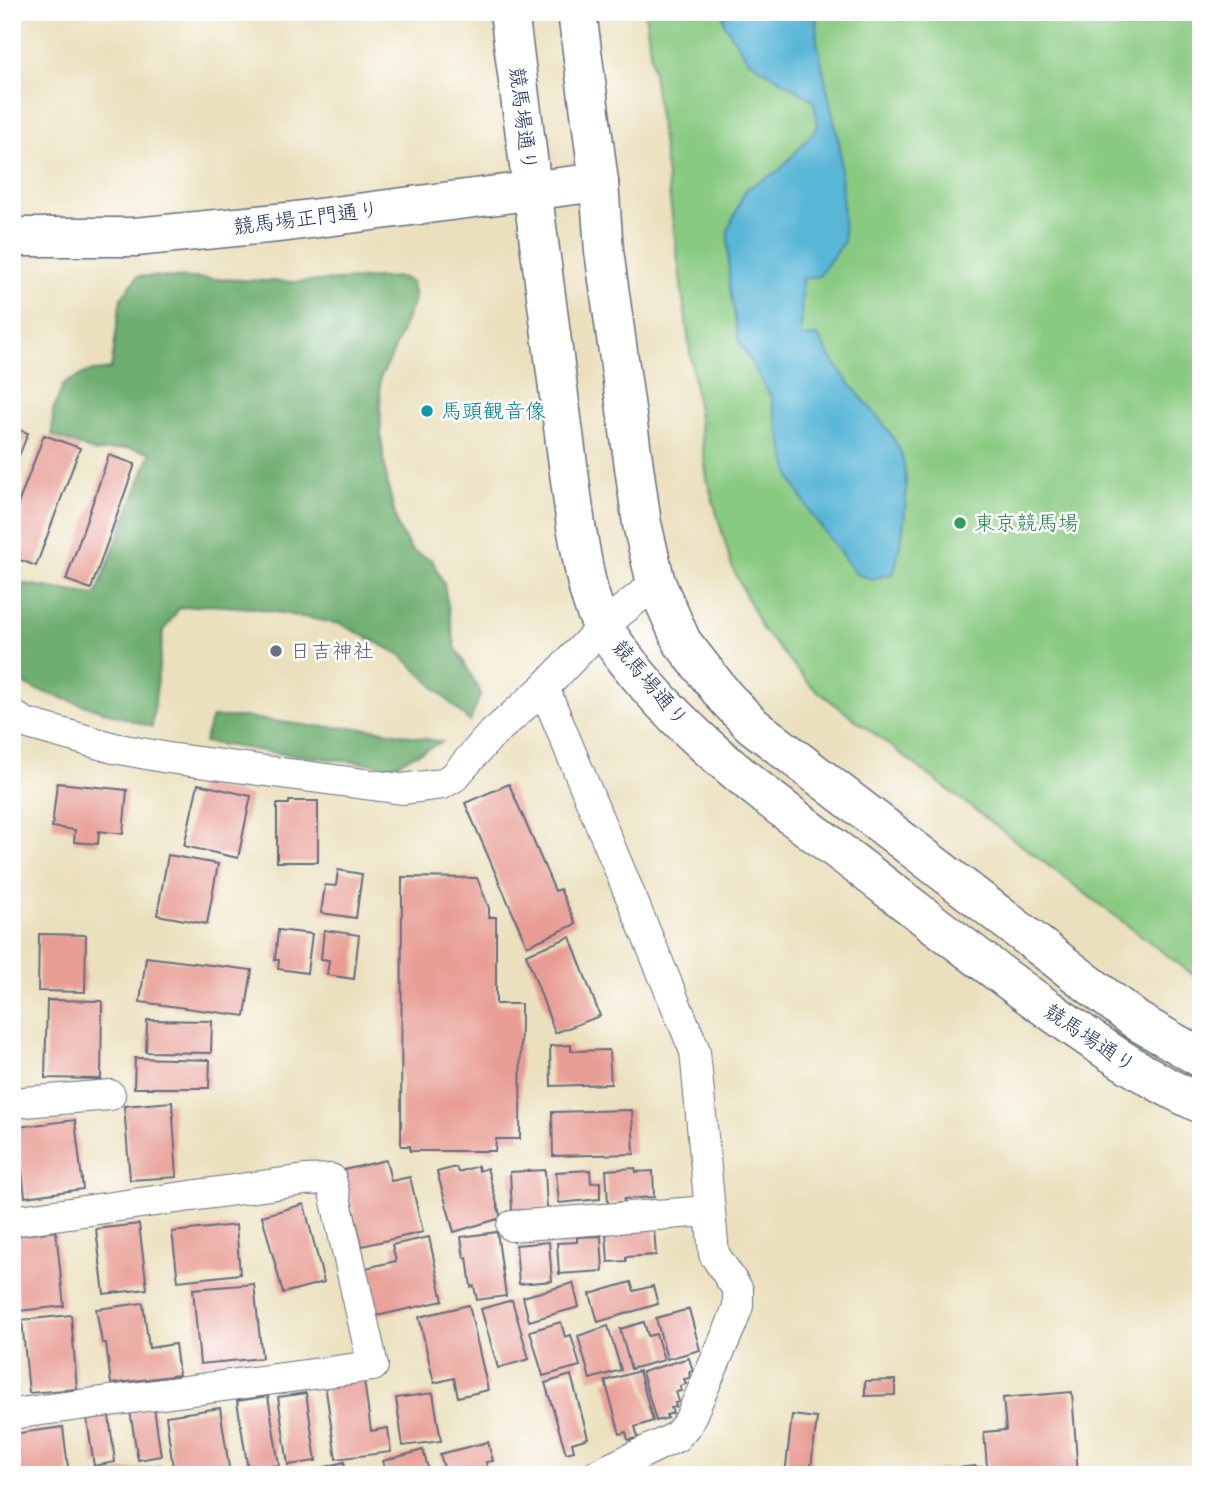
<svg xmlns="http://www.w3.org/2000/svg" width="1213" height="1487" font-family="Delius,'Klee One',sans-serif">
	<style>
		.green { fill: #89ca81; stroke: #527c70; stroke-width: 2 }
		.forest { fill: #6eae6f; stroke: #446e66; stroke-width: 2 }
		.water { fill: #59b6d7; stroke: #3a729a; stroke-width: 2 }
		.building { fill: #e89d94 }
		.lines { fill: none; stroke-linecap: round; stroke-linejoin: round }
		.minor-casing { stroke: #646d7f; stroke-width: 32 }
		.tertiary-casing { stroke: #646d7f; stroke-width: 41 }
		.minor { stroke: #fff; stroke-width: 30 }
		.tertiary { stroke: #fff; stroke-width: 38 }
		.culture-dot { fill: #0f9aa8; stroke: #fff; stroke-width: 2.5 }
		.leisure-dot { fill: #2e9e5b; stroke: #fff; stroke-width: 2.5 }
		.worship-dot { fill: #6b7280; stroke: #fff; stroke-width: 2.5 }
		.labels { text-anchor: middle; stroke-width: 5; stroke-linejoin: round; paint-order: stroke }
		.street-label { font-size: 21px; fill: #1b2f5e; stroke: #fff }
		.culture-label { font-size: 21px; fill: #0d838f; stroke: #fff; text-anchor: start }
		.leisure-label { font-size: 21px; fill: #27864d; stroke: #fff; text-anchor: start }
		.worship-label { font-size: 21px; fill: #5b616d; stroke: #fff; text-anchor: start }
	</style>
	<rect width="100%" height="100%" fill="#fff"/>
	<filter id="ink" filterUnits="userSpaceOnUse"><feTurbulence type="fractalNoise" baseFrequency=".0143" numOctaves="2"/><feDisplacementMap in="SourceGraphic" scale="14" xChannelSelector="R" yChannelSelector="G"/><feConvolveMatrix kernelMatrix="1 2 1 2 8 2 1 2 1" color-interpolation-filters="sRGB"/></filter>
	<filter id="wash" filterUnits="userSpaceOnUse"><feTurbulence type="fractalNoise" baseFrequency=".00686" numOctaves="4" result="noise"/><feDisplacementMap in="SourceGraphic" scale="28" xChannelSelector="R" yChannelSelector="G"/><feGaussianBlur stdDeviation="1.57" result="paint"/><feColorMatrix in="noise" values="0 0 0 0 0 0 0 0 0 0 0 0 0 0 0 0 0 1.4 0 .05"/><feComposite in="paint" operator="in"/></filter>
	<g filter="url(#wash)">
		<rect width="100%" height="100%" fill="#ebe0bd"/>
		<path class="green" d="M 645,12 L 1201,12 L 1201,981 L 811,686 L 762,629 L 732,567 L 707,479 Z"/>
		<g class="forest">
			<path d="M 138,276 L 295,282 L 400,277 L 412,282 L 415,298 L 390,360 L 380,378 L 381,438 L 387,482 L 398,528 L 412,551 L 432,560 L 444,584 L 455,646 L 481,693 L 470,722 L 401,655 L 341,624 L 253,608 L 207,605 L 179,608 L 163,632 L 152,727 L 34,689 L 12,676 L 12,582 L 96,595 L 151,452 L 128,448 L 96,452 L 52,435 L 53,410 L 64,384 L 87,372 L 111,369 L 121,298 Z"/>
			<path d="M 212,717 L 243,717 L 311,726 L 374,729 L 442,742 L 392,766 L 277,753 L 204,742 Z"/>
		</g>
		<path class="water" d="M 723,12 L 816,12 L 817,42 L 840,148 L 844,241 L 819,276 L 802,279 L 801,337 L 818,336 C 827,352 836,367 848,381 C 864,402 898,435 903,461 C 911,496 902,538 894,573 L 872,579 L 856,574 L 810,512 L 791,479 L 771,397 L 739,341 L 729,284 L 728,230 L 746,189 L 780,170 L 818,127 L 814,101 L 747,59 L 724,23 Z"/>
		<g id="blocks">
			<g class="building">
				<path d="M 12,427 L 28,433 L 12,474 Z"/>
				<path d="M 44,435 L 80,448 L 36,566 L 12,557 L 12,520 Z"/>
				<path d="M 109,455 L 135,464 L 91,589 L 66,580 Z"/>
				<path d="M 57,783 L 127,790 L 123,834 L 99,831 L 98,844 L 74,842 L 75,830 L 52,827 Z"/>
				<path d="M 198,784 L 251,796 L 238,858 L 184,846 Z"/>
				<path d="M 509,784 L 555,891 L 560,889 L 576,924 L 527,946 L 465,803 Z"/>
				<path d="M 289,801 L 318,801 L 318,862 L 277,862 L 277,804 L 289,804 Z"/>
				<path d="M 168,855 L 218,864 L 207,924 L 157,915 Z"/>
				<path d="M 338,870 L 362,874 L 356,918 L 321,913 L 325,885 L 336,886 Z"/>
				<path d="M 402,877 L 477,878 L 489,908 L 489,917 L 496,917 L 496,1004 L 521,1004 L 520,1139 L 496,1139 L 495,1151 L 410,1151 L 410,1146 L 401,1146 Z"/>
				<path d="M 278,930 L 312,934 L 307,973 L 278,969 L 279,960 L 275,960 Z"/>
				<path d="M 324,930 L 359,935 L 354,979 L 327,975 L 329,960 L 321,959 Z"/>
				<path d="M 39,934 L 86,935 L 85,992 L 38,991 Z"/>
				<path d="M 570,937 L 600,1016 L 555,1033 L 526,954 Z"/>
				<path d="M 12,945 L 17,945 L 16,992 L 12,992 Z"/>
				<path d="M 146,957 L 252,970 L 245,1016 L 140,1002 Z"/>
				<path d="M 47,1000 L 102,1001 L 101,1079 L 45,1078 Z"/>
				<path d="M 147,1020 L 212,1021 L 211,1053 L 146,1052 Z"/>
				<path d="M 571,1045 L 571,1051 L 609,1050 L 611,1084 L 551,1086 L 550,1046 Z"/>
				<path d="M 135,1058 L 210,1060 L 209,1088 L 134,1088 Z"/>
				<path d="M 172,1102 L 177,1177 L 130,1180 L 124,1106 Z"/>
				<path d="M 632,1110 L 634,1154 L 553,1156 L 552,1112 Z"/>
				<path d="M 75,1120 L 83,1189 L 25,1197 L 17,1127 Z"/>
				<path d="M 386,1160 L 391,1181 L 410,1177 L 423,1232 L 362,1246 L 344,1170 Z"/>
				<path d="M 478,1166 L 479,1171 L 487,1168 L 501,1218 L 454,1232 L 437,1172 L 456,1167 L 458,1172 Z"/>
				<path d="M 635,1168 L 636,1172 L 653,1171 L 654,1197 L 624,1199 L 624,1202 L 608,1204 L 606,1170 Z"/>
				<path d="M 545,1170 L 547,1209 L 512,1211 L 510,1172 Z"/>
				<path d="M 590,1170 L 591,1183 L 600,1182 L 600,1199 L 559,1203 L 556,1172 Z"/>
				<path d="M 304,1204 L 324,1282 L 283,1293 L 262,1216 Z"/>
				<path d="M 139,1224 L 147,1289 L 104,1294 L 96,1229 Z"/>
				<path d="M 236,1225 L 240,1274 L 178,1281 L 172,1232 Z"/>
				<path d="M 654,1228 L 656,1255 L 626,1257 L 626,1261 L 608,1262 L 606,1232 Z"/>
				<path d="M 56,1231 L 64,1306 L 19,1311 L 12,1236 Z"/>
				<path d="M 497,1232 L 506,1296 L 477,1300 L 474,1286 L 471,1287 L 467,1257 L 464,1258 L 461,1237 Z"/>
				<path d="M 601,1236 L 603,1271 L 559,1274 L 557,1243 L 577,1242 L 577,1237 Z"/>
				<path d="M 429,1237 L 443,1301 L 376,1316 L 366,1268 L 396,1261 L 392,1245 Z"/>
				<path d="M 549,1242 L 552,1281 L 519,1284 L 516,1245 Z"/>
				<path d="M 631,1282 L 634,1291 L 653,1286 L 658,1304 L 598,1322 L 590,1294 Z"/>
				<path d="M 573,1283 L 579,1307 L 529,1321 L 523,1297 Z"/>
				<path d="M 254,1284 L 262,1358 L 200,1364 L 193,1289 Z"/>
				<path d="M 512,1300 L 529,1359 L 498,1368 L 481,1309 Z"/>
				<path d="M 143,1303 L 149,1348 L 175,1344 L 179,1375 L 111,1384 L 106,1343 L 102,1343 L 96,1309 Z"/>
				<path d="M 469,1305 L 488,1390 L 458,1397 L 454,1378 L 434,1383 L 419,1317 Z"/>
				<path d="M 689,1309 L 700,1350 L 667,1359 L 656,1318 Z"/>
				<path d="M 71,1315 L 77,1389 L 29,1393 L 22,1320 Z"/>
				<path d="M 561,1322 L 565,1337 L 571,1335 L 580,1366 L 543,1376 L 530,1331 Z"/>
				<path d="M 644,1322 L 648,1336 L 656,1334 L 664,1360 L 631,1369 L 620,1329 Z"/>
				<path d="M 608,1326 L 621,1370 L 590,1379 L 578,1336 Z"/>
				<path d="M 689,1358 L 693,1371 L 689,1372 L 690,1378 L 684,1379 L 686,1384 L 680,1386 L 681,1391 L 676,1392 L 679,1402 L 675,1403 L 676,1407 L 671,1408 L 673,1413 L 666,1415 L 668,1418 L 656,1421 L 642,1372 Z"/>
				<path d="M 639,1371 L 653,1421 L 635,1427 L 638,1438 L 628,1440 L 626,1432 L 620,1434 L 605,1381 Z"/>
				<path d="M 571,1375 L 588,1438 L 572,1443 L 574,1451 L 566,1453 L 545,1383 Z"/>
				<path d="M 364,1380 L 371,1431 L 388,1428 L 391,1452 L 336,1459 L 325,1384 Z"/>
				<path d="M 895,1380 L 895,1395 L 865,1396 L 865,1381 Z"/>
				<path d="M 1072,1392 L 1078,1475 L 978,1475 L 977,1467 L 987,1467 L 984,1432 L 1006,1430 L 1003,1398 Z"/>
				<path d="M 306,1393 L 316,1461 L 288,1465 L 278,1397 Z"/>
				<path d="M 433,1393 L 441,1441 L 403,1446 L 396,1398 Z"/>
				<path d="M 268,1396 L 279,1465 L 248,1470 L 237,1401 Z"/>
				<path d="M 154,1408 L 161,1456 L 138,1460 L 130,1411 Z"/>
				<path d="M 220,1408 L 230,1474 L 174,1475 L 166,1416 Z"/>
				<path d="M 792,1415 L 817,1418 L 810,1475 L 785,1475 Z"/>
				<path d="M 109,1416 L 115,1462 L 94,1466 L 87,1419 Z"/>
				<path d="M 63,1427 L 69,1475 L 14,1475 L 12,1434 Z"/>
				<path d="M 488,1442 L 493,1461 L 486,1462 L 489,1475 L 446,1475 L 440,1454 Z"/>
				<path d="M 423,1450 L 430,1475 L 387,1475 L 383,1461 Z"/>
				<path d="M 344,1462 L 347,1475 L 311,1475 L 310,1471 Z"/>
				<path d="M 161,1465 L 163,1475 L 104,1475 L 104,1473 Z"/>
				<path d="M 975,1466 L 976,1475 L 937,1475 L 937,1470 Z"/>
			</g>
		</g>
	</g>
	<g filter="url(#ink)">
		<use href="#blocks" fill-opacity="0" stroke="#646d7f" stroke-width="2"/>
		<g class="lines">
			<defs>
				<g id="minor">
					<path d="M 544,688 L 695,1051 L 714,1254 L 738,1290 L 738,1306 L 732,1323 L 688,1423 L 676,1437 L 596,1475"/>
					<path d="M 12,715 L 25,723 L 114,748 L 168,758 L 402,789 L 442,784 L 454,777 L 489,737 L 544,688 L 603,626 L 656,583"/>
					<path d="M 12,1103 L 110,1095"/>
					<path d="M 12,1221 L 305,1180 L 331,1179 L 373,1366 L 12,1414"/>
					<path d="M 512,1226 L 708,1211"/>
				</g>
				<g id="tertiary">
					<path d="M 509,12 L 576,526 C 583,559 586,600 604,628 C 673,737 787,810 887,888 C 942,930 996,972 1052,1012 C 1100,1046 1147,1079 1201,1104"/>
					<path d="M 577,12 L 599,182 L 604,251 L 642,524 L 656,583 L 682,642 L 725,697 L 752,725 L 1137,1021 L 1201,1058"/>
					<path d="M 12,237 L 135,237 L 287,222 L 599,182"/>
				</g>
			</defs>
			<use href="#minor" class="minor-casing"/>
			<use href="#tertiary" class="tertiary-casing"/>
			<use href="#minor" class="minor"/>
			<use href="#tertiary" class="tertiary"/>
		</g>
	</g>
	<circle class="culture-dot" cx="427" cy="411" r="7"/>
	<circle class="leisure-dot" cx="960" cy="523" r="7"/>
	<circle class="worship-dot" cx="276" cy="651" r="7"/>
	<g class="labels">
		<g class="street-label">
			<text transform="translate(523 119) rotate(83)" y="7">競馬場通り</text>
			<text transform="translate(306 218) rotate(-7)" y="7">競馬場正門通り</text>
			<text transform="translate(650 683) rotate(50)" y="7">競馬場通り</text>
			<text transform="translate(1090 1038) rotate(34)" y="7">競馬場通り</text>
		</g>
		<g class="culture-label">
			<text x="441" y="418">馬頭観音像</text>
		</g>
		<g class="leisure-label">
			<text x="974" y="530">東京競馬場</text>
		</g>
		<g class="worship-label">
			<text x="290" y="658">日吉神社</text>
		</g>
	</g>
	<rect width="1213" height="1487" fill="none" stroke="#fff" stroke-width="42"/>
</svg>
